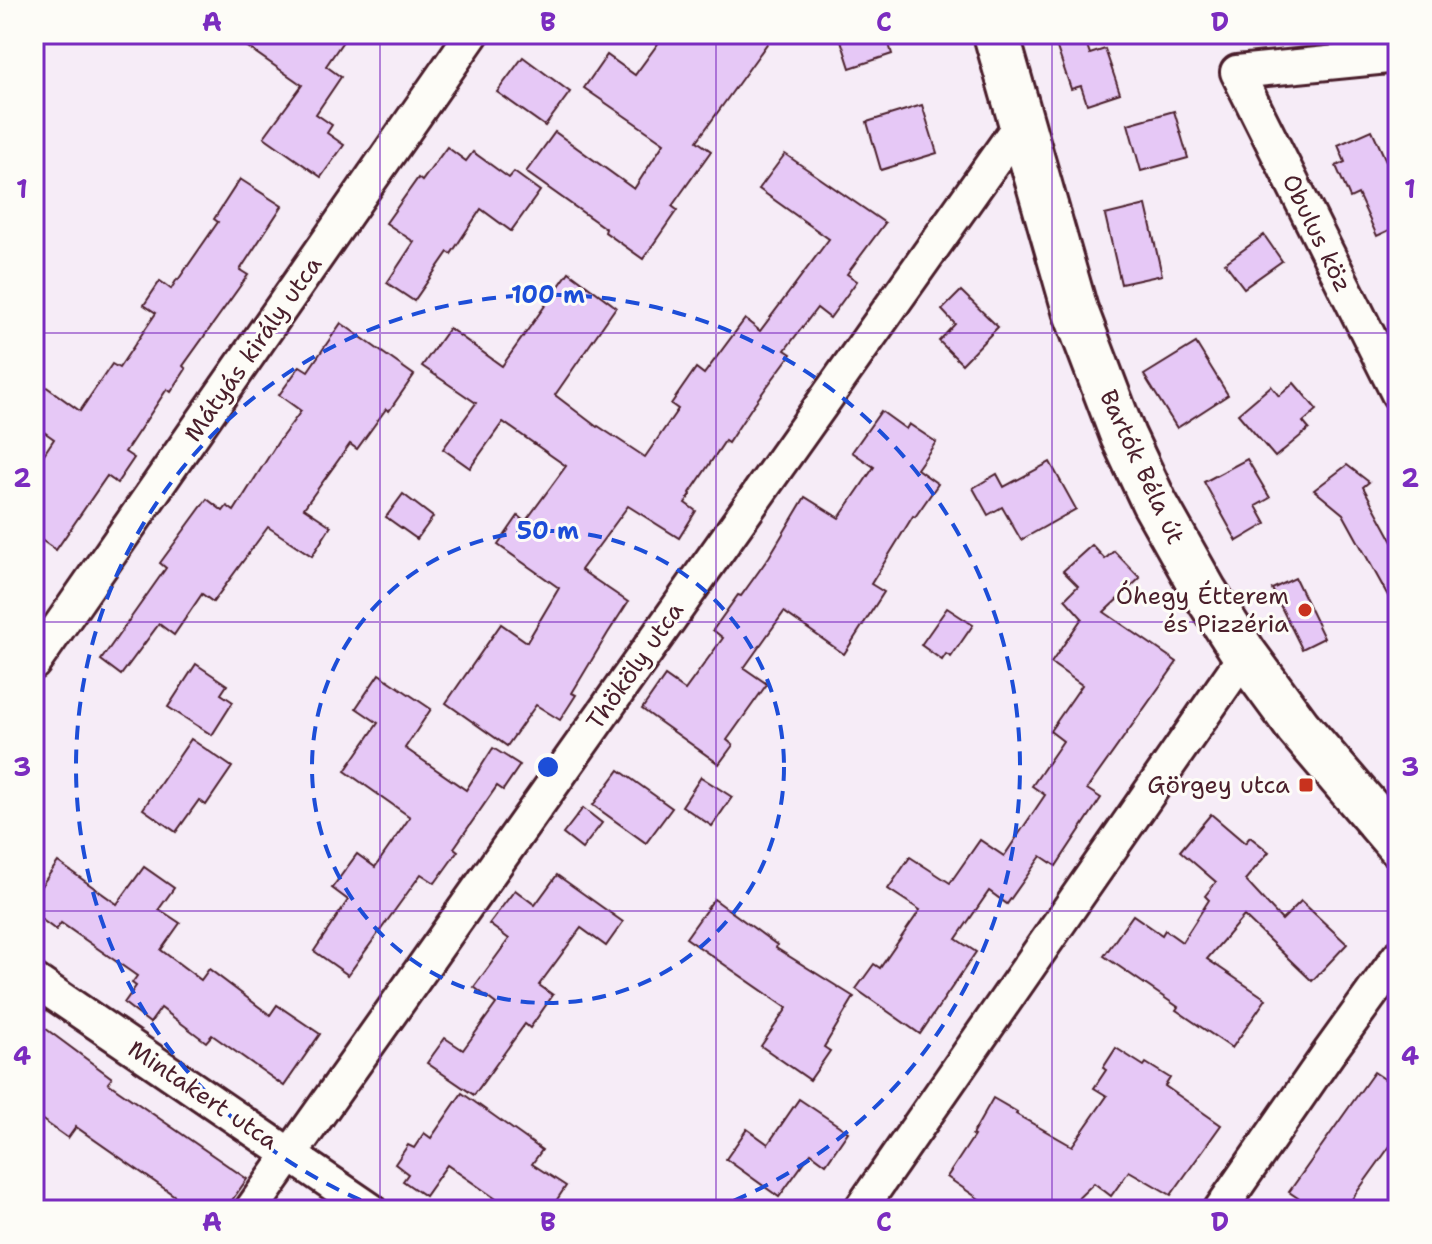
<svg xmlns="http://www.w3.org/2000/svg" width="1432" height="1244" font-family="'Shantell Sans',sans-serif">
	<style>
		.building { fill: #e6c8f6; stroke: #4a1f2b; stroke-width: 2 }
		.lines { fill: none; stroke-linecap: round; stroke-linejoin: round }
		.street-casing { stroke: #4a1f2b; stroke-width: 38 }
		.secondary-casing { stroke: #4a1f2b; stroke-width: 50 }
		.street { stroke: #fdfcf7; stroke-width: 32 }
		.secondary { stroke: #fdfcf7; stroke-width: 44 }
		.grid { fill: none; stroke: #7b2cbf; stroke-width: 2; stroke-opacity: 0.55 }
		.ring { fill: none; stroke: #1d4ed8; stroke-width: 4; stroke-dasharray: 14 10 }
		.poi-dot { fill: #c8321e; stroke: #fdfcf7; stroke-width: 3 }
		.labels { text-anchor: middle; stroke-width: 6; stroke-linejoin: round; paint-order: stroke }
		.street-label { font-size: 24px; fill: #4a1f2b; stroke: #fdfcf7 }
		.poi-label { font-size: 24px; fill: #4a1f2b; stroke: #fdfcf7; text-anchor: end }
		.centre { fill: #1d4ed8; stroke: #fdfcf7; stroke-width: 4 }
		.ring-label { font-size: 24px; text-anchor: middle; font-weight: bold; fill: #1d4ed8; stroke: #fdfcf7; stroke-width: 6; stroke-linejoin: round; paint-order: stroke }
		.neatline { fill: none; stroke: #7b2cbf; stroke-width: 3 }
		.grid-label { font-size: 26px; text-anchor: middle; font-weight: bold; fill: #7b2cbf }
	</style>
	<rect width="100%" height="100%" fill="#f6ecf7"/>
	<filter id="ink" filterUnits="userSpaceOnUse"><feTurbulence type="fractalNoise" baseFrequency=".0125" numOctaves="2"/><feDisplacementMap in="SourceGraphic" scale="16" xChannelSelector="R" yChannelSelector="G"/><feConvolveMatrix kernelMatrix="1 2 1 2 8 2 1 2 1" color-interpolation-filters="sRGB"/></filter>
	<g filter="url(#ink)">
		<g class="building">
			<path d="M 229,34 L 348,34 L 326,66 L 341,77 L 316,114 L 332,125 L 327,133 L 344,145 L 321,177 L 264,137 L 302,85 Z"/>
			<path d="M 665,34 L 774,34 L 697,141 L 711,151 L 672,206 L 677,210 L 643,259 L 605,232 L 606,229 L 526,172 L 555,132 L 634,189 L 664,143 L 584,88 L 607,55 L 635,75 Z"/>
			<path d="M 839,34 L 886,34 L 892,54 L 850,68 Z"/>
			<path d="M 1069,34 L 1083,34 L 1090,54 L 1105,49 L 1120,93 L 1087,104 L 1081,86 L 1071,89 L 1054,39 Z"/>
			<path d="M 523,57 L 570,92 L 545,126 L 497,92 Z"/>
			<path d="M 922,105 L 937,153 L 881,170 L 867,122 Z"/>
			<path d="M 1174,111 L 1188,158 L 1141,171 L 1128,124 Z"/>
			<path d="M 1372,130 L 1398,187 L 1398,226 L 1377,236 L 1358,194 L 1350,198 L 1336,166 L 1345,162 L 1338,145 Z"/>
			<path d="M 447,147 L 466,161 L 473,152 L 509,178 L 514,172 L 540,191 L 511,231 L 481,209 L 451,254 L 448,252 L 414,301 L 387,283 L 414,242 L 386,223 L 418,178 L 422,181 Z"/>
			<path d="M 785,154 L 885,223 L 847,274 L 857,281 L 830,318 L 817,308 L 785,350 L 791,354 L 752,407 L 728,443 L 725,441 L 690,493 L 691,494 L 685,503 L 696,511 L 679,538 L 628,506 L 581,570 L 628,602 L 608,633 L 572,693 L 576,695 L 560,720 L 536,705 L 507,746 L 446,703 L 501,624 L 527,642 L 559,588 L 498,545 L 518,516 L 525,522 L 566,466 L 503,422 L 470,468 L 443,449 L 476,403 L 422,366 L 449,328 L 502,366 L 569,272 L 616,307 L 555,395 L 597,427 L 598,426 L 645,457 L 678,409 L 671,404 L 696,368 L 704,374 L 745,319 L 760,331 L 829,239 L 759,189 Z"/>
			<path d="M 240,179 L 282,206 L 240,270 L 248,275 L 183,366 L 186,369 L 171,392 L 167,389 L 125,452 L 134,458 L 117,483 L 107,476 L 56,550 L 34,535 L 34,469 L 54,439 L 34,425 L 34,378 L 80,411 L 112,364 L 119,368 L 156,313 L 144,305 L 160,281 L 171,289 L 177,279 L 178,280 L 218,222 L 214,219 Z"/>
			<path d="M 1146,205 L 1162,275 L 1121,284 L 1105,215 Z"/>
			<path d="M 1264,235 L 1282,261 L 1244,288 L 1225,263 Z"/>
			<path d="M 961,291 L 998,327 L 962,364 L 939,341 L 955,324 L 942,310 Z"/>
			<path d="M 341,323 L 414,375 L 389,411 L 386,409 L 357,449 L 350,444 L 304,508 L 331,526 L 312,556 L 268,527 L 213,602 L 202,594 L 174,635 L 159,624 L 121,675 L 101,660 L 166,568 L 160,563 L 207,499 L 223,511 L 227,506 L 234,511 L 278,442 L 301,411 L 279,395 L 300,366 L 308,371 Z"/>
			<path d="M 1196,343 L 1228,395 L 1177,428 L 1144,375 Z"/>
			<path d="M 1294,383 L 1317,410 L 1303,422 L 1309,429 L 1275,457 L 1238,414 L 1271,386 L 1279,396 Z"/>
			<path d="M 881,411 L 906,429 L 909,424 L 936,442 L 917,469 L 938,484 L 915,517 L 913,516 L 871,584 L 884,592 L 844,654 L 784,612 L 744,668 L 767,684 L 727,740 L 733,745 L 719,764 L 642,709 L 665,676 L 685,690 L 723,638 L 713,630 L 738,595 L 741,596 L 769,557 L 805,497 L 839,518 L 874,467 L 852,452 Z"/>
			<path d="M 1247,459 L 1270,498 L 1256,506 L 1266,524 L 1237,541 L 1204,482 Z"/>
			<path d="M 1050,462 L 1076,509 L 1021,540 L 1002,507 L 988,515 L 973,488 L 997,474 L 1004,487 Z"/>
			<path d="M 1347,465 L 1369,482 L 1363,487 L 1398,551 L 1398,614 L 1343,514 L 1314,490 Z"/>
			<path d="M 403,494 L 433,517 L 417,539 L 386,517 Z"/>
			<path d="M 1092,545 L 1105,559 L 1114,551 L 1140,578 L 1104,612 L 1177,662 L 1087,789 L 1101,798 L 1056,866 L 1041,856 L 1007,904 L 989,891 L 956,939 L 976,952 L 920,1034 L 856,989 L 874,964 L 880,968 L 920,910 L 888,889 L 910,857 L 950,883 L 980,840 L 1004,856 L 1045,795 L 1032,786 L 1063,741 L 1050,731 L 1082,685 L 1051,663 L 1082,618 L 1065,599 L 1078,586 L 1063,571 Z"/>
			<path d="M 1295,578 L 1324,638 L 1302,649 L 1272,589 Z"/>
			<path d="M 947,608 L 973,625 L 951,657 L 946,654 L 942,660 L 921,645 Z"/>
			<path d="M 196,664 L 227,685 L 221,694 L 233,702 L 212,735 L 168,707 Z"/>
			<path d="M 379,674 L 431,709 L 405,748 L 466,790 L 493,748 L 520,765 L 503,790 L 497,786 L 454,848 L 458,851 L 435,883 L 421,874 L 348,975 L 314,951 L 348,900 L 332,888 L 357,854 L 375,867 L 410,817 L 345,771 L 378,723 L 356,708 Z"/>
			<path d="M 191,739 L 232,767 L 206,805 L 199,800 L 176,832 L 143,809 Z"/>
			<path d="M 619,770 L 672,808 L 646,843 L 593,805 Z"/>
			<path d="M 701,777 L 732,797 L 712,826 L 682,806 Z"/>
			<path d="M 583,808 L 602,823 L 582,849 L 563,834 Z"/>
			<path d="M 1211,814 L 1245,843 L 1250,837 L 1269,852 L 1245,880 L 1282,920 L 1301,901 L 1347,944 L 1312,981 L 1244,916 L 1207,959 L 1266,999 L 1232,1048 L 1176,1010 L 1178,1007 L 1104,956 L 1133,915 L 1162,935 L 1165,930 L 1182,942 L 1209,900 L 1205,896 L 1216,882 L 1180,851 Z"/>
			<path d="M 58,862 L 117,904 L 144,867 L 174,888 L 159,909 L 180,923 L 161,950 L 201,980 L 209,969 L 270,1015 L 277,1005 L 320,1034 L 284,1086 L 212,1035 L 206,1042 L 161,1008 L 150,1023 L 124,1003 L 136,986 L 132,983 L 137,976 L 61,923 L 56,930 L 34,914 L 34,896 Z"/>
			<path d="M 557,875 L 623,922 L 606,946 L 581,928 L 539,985 L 553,995 L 530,1028 L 525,1024 L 474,1095 L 427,1063 L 445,1038 L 463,1050 L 496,1004 L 474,987 L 509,939 L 489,924 L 515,890 L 535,905 Z"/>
			<path d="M 714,899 L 777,945 L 776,948 L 854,997 L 824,1047 L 830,1051 L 810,1080 L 761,1046 L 787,1008 L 686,938 Z"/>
			<path d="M 34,1020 L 112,1078 L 108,1083 L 247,1179 L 225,1210 L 195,1210 L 76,1127 L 68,1138 L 34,1114 Z"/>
			<path d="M 1116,1048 L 1144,1066 L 1146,1063 L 1170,1078 L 1165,1086 L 1221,1125 L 1171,1195 L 1129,1171 L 1111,1196 L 1094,1183 L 1066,1210 L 976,1210 L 982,1201 L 947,1177 L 974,1136 L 972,1135 L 993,1098 L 1017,1112 L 1016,1114 L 1072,1146 L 1107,1096 L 1094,1088 L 1106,1070 L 1103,1068 Z"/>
			<path d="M 1374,1072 L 1398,1088 L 1398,1135 L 1344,1210 L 1316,1210 L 1289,1192 Z"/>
			<path d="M 462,1093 L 542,1150 L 532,1164 L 566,1186 L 550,1210 L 512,1210 L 447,1165 L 425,1196 L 403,1181 L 408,1174 L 395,1164 L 408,1145 L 414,1148 L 424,1133 L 431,1138 Z"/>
			<path d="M 799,1099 L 848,1132 L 826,1164 L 811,1153 L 779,1197 L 726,1159 L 747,1129 L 768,1144 Z"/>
		</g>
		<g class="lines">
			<defs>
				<g id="street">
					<path d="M 1398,56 L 1237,72 L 1398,394"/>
					<path d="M 34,663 L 472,34"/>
					<path d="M 34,980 L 371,1210"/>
					<path d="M 251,1210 L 1021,123"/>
					<path d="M 860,1210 L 1245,655"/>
					<path d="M 1220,1210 L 1328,1054 L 1398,957"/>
				</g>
				<path id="secondary" d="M 996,34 L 1075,310 L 1123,436 L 1154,502 L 1204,591 L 1245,655 L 1298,727 L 1398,844"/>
			</defs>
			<use href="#street" class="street-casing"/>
			<use href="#secondary" class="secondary-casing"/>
			<use href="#street" class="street"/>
			<use href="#secondary" class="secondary"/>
		</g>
	</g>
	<path class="grid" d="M 380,34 L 380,1210M 716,34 L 716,1210M 1052,34 L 1052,1210M 34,333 L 1398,333M 34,622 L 1398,622M 34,911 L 1398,911"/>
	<g class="ring">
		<circle cx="548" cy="767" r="236"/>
		<path d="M383 1209A472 472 0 1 1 713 1209"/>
	</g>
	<g class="poi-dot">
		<circle cx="1305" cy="610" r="8"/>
		<rect x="1298" y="777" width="16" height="16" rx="4"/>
	</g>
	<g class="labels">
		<g class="street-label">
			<text transform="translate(1317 233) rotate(64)" y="8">Obulus köz</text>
			<text transform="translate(253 349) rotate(-55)" y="8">Mátyás király utca</text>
			<text transform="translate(1142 467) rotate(65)" y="8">Bartók Béla út</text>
			<text transform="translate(635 666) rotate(-55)" y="8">Thököly utca</text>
			<text transform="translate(203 1095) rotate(34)" y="8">Mintakert utca</text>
		</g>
		<g class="poi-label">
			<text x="1289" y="604">Óhegy Étterem<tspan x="1289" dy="28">és Pizzéria</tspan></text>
			<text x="1290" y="793">Görgey utca</text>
		</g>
	</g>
	<circle cx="548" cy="767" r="12" class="centre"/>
	<g class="ring-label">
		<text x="548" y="303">100 m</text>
		<text x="548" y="539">50 m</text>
	</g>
	<rect width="1432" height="1244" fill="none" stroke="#fdfcf7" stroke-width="88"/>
	<rect x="44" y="44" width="1344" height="1156" class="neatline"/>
	<g class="grid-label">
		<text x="212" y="31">A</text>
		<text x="548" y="31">B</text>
		<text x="884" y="31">C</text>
		<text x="1220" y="31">D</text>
		<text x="22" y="198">1</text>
		<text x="1410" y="198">1</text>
		<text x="22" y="487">2</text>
		<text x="1410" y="487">2</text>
		<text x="22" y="776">3</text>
		<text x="1410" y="776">3</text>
		<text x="22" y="1065">4</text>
		<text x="1410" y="1065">4</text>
		<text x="212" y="1231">A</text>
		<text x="548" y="1231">B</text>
		<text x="884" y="1231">C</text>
		<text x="1220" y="1231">D</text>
	</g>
</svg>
